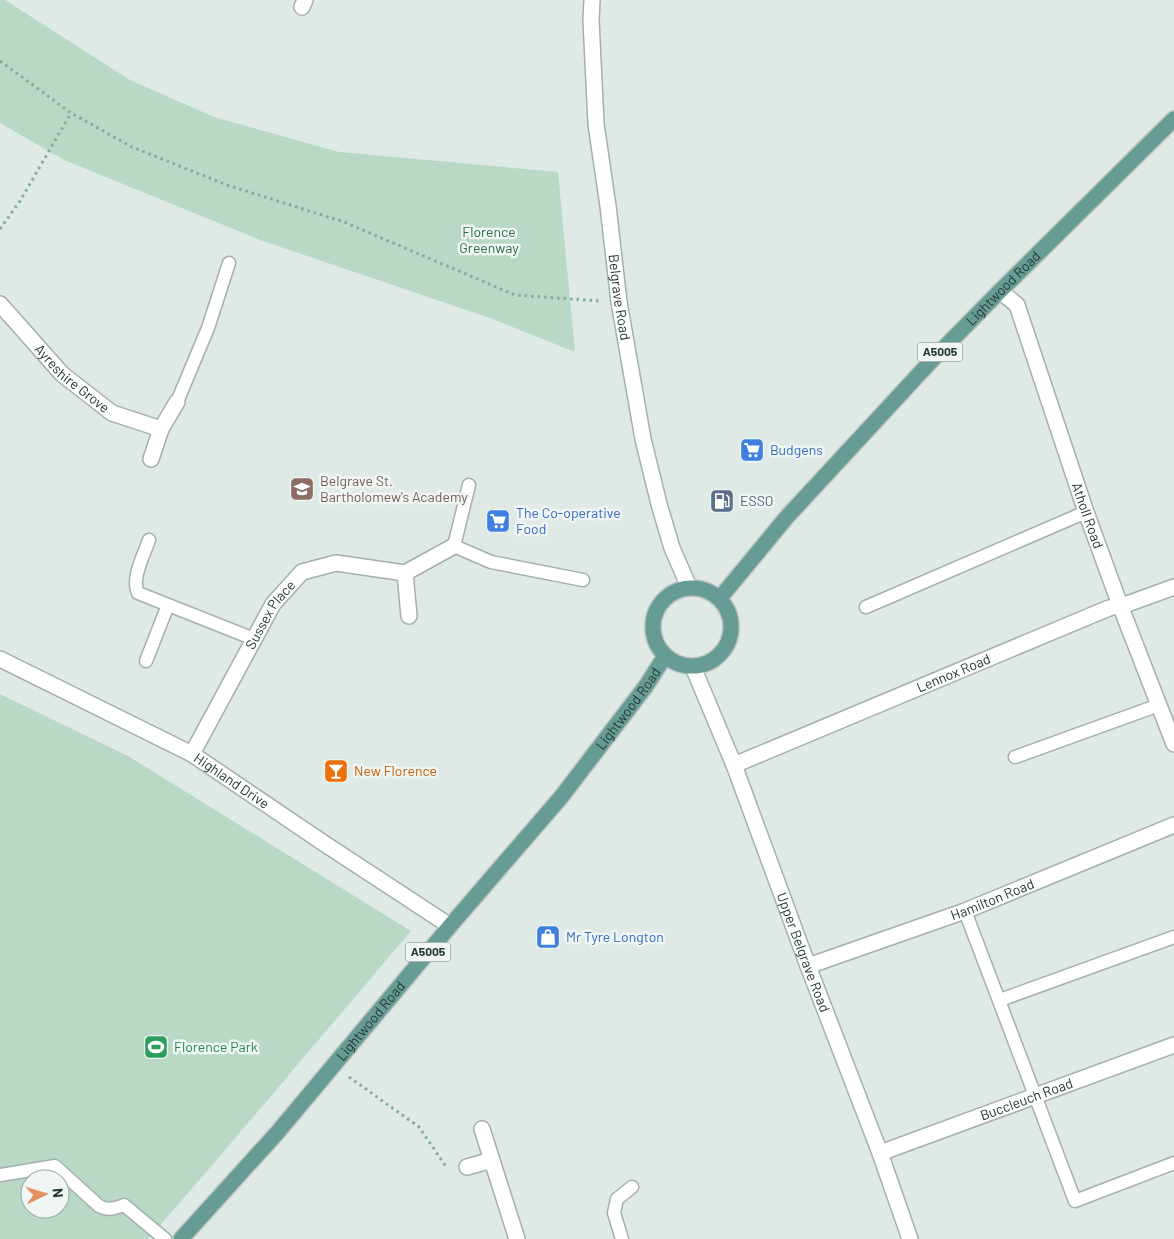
<svg xmlns="http://www.w3.org/2000/svg" width="1174" height="1239" font-family="Barlow,sans-serif">
	<style>
		.green { fill: #b9d9c6; fill-rule: evenodd }
		.lines { fill: none; stroke-linecap: round; stroke-linejoin: round }
		.lane-casing { stroke: #a3b0ad; stroke-width: 15 }
		.street-casing { stroke: #a3b0ad; stroke-width: 18 }
		.secondary-casing { stroke: #9fb4af; stroke-width: 18 }
		.primary-casing { stroke: #bdc3c2; stroke-width: 18 }
		.path { stroke: #82aba2; stroke-width: 3; stroke-dasharray: 2.5 4; stroke-linecap: butt }
		.lane { stroke: #fff; stroke-width: 12 }
		.street { stroke: #fff; stroke-width: 15 }
		.secondary { stroke: #fff; stroke-width: 15 }
		.primary { stroke: #679c94; stroke-width: 15 }
		.labels { text-anchor: middle; stroke-width: 5; stroke-linejoin: round; paint-order: stroke }
		.shield { fill: #eff6f4; stroke: #60716e; stroke-width: 1 }
		.shield-label { font-size: 12px; font-weight: bold; fill: #223834 }
		.park-label { font-size: 14px; fill: #2f6b4d; stroke: #eff6f4 }
		.street-label { font-size: 14px; fill: #223834; stroke: #eff6f4 }
		.shop-label { font-size: 14px; fill: #366cbe; stroke: #eff6f4; text-anchor: start }
		.education-label { font-size: 14px; fill: #785e54; stroke: #eff6f4; text-anchor: start }
		.service-label { font-size: 14px; fill: #4e5e75; stroke: #eff6f4; text-anchor: start }
		.food-label { font-size: 14px; fill: #c56008; stroke: #eff6f4; text-anchor: start }
		.leisure-label { font-size: 14px; fill: #27864d; stroke: #eff6f4; text-anchor: start }
	</style>
	<rect width="100%" height="100%" fill="#dfe9e6"/>
	<g class="green">
		<path d="M 0,0 L 5,0 L 130,80 L 214,117 L 339,152 L 558,172 L 575,352 L 490,318 L 260,240 L 64,160 L 0,123 Z"/>
		<path d="M 0,694 L 128,756 L 411,931 L 214,1163 L 148,1239 L 0,1239 ZM 30,1179 L 60,1179 L 60,1209 L 30,1209 Z"/>
	</g>
	<g class="lines">
		<defs>
			<g id="lane">
				<path d="M 177,402 L 208,328 L 229,263"/>
				<path d="M 469,485 L 454,546 L 491,562 L 583,580"/>
				<path d="M 149,540 C 144,555 131,578 138,593 L 254,639"/>
				<path d="M 866,607 L 1086,512"/>
				<path d="M 146,661 L 168,605"/>
				<path d="M 1015,757 L 1159,705"/>
				<path d="M 965,911 L 1075,1201 L 1174,1163"/>
				<path d="M 1000,1000 L 1174,937"/>
				<path d="M 0,1175 L 55,1166 L 99,1206 C 108,1211 116,1208 124,1205 L 165,1239"/>
				<path d="M 622,1239 L 614,1213 L 617,1199 L 632,1187"/>
			</g>
			<g id="street">
				<path d="M 302,7 L 305,0"/>
				<path id="s1" d="M 1000,291 L 1017,305 L 1086,512 L 1120,605 L 1174,744"/>
				<path id="s2" d="M 0,304 L 62,374 L 112,413 L 161,429"/>
				<path d="M 151,459 L 161,429 L 177,402"/>
				<path d="M 405,573 L 454,546"/>
				<path id="s3" d="M 0,659 L 192,754 L 322,842 L 450,926"/>
				<path id="s4" d="M 192,754 L 273,604 L 302,572 L 336,563 L 405,573 L 409,616"/>
				<path id="s5" d="M 734,765 L 1109,608 L 1130,603 L 1174,587"/>
				<path id="s6" d="M 808,966 L 965,911 L 1174,825"/>
				<path d="M 482,1129 L 517,1239"/>
				<path id="s7" d="M 880,1153 L 1174,1045"/>
				<path d="M 467,1167 L 492,1160"/>
			</g>
			<g id="secondary">
				<path id="s8" d="M 592,0 L 591,20 L 596,124 L 608,206 L 619,302 L 643,439 L 659,504 L 672,548 L 689,587"/>
				<path id="s9" d="M 693,667 L 734,765 L 808,966 L 880,1153 L 910,1239"/>
			</g>
			<g id="primary">
				<circle cx="692" cy="627" r="39"/>
				<path id="s10" d="M 720,598 L 786,518 L 933,359 L 1000,291 L 1174,119"/>
				<path id="s11" d="M 181,1239 L 277,1133 L 450,926 L 562,796 L 646,686 L 665,656"/>
			</g>
		</defs>
		<use href="#lane" class="lane-casing"/>
		<use href="#street" class="street-casing"/>
		<use href="#secondary" class="secondary-casing"/>
		<use href="#primary" class="primary-casing"/>
		<g class="path">
			<path d="M 0,61 L 71,113 L 132,147 L 227,185 L 344,222 L 515,295 L 600,301"/>
			<path d="M 0,229 L 20,201 L 71,113"/>
			<path d="M 349,1077 L 419,1127 L 447,1168"/>
		</g>
		<use href="#lane" class="lane"/>
		<use href="#street" class="street"/>
		<use href="#secondary" class="secondary"/>
		<use href="#primary" class="primary"/>
	</g>
	<defs>
		<symbol id="supermarket-square" viewBox="-11 -11 22 22"><rect x="-9" y="-9" width="18" height="18" rx="4" fill="#3f7fe0" stroke="#eff6f4"/><path d="M-6-5.5h2.5l.6 2H6L4.5 2H-2.5L-4.4-4H-6ZM-1.5 3.2a1.3 1.3 0 1 0 .1 0ZM3 3.2a1.3 1.3 0 1 0 .1 0Z" fill="#fff"/></symbol>
		<symbol id="school-square" viewBox="-11 -11 22 22"><rect x="-9" y="-9" width="18" height="18" rx="4" fill="#8d6e63" stroke="#eff6f4"/><path d="M0-5L7-2L0 1L-7-2ZM-4 1L0 2.5L4 1V4Q0 6-4 4Z" fill="#fff"/></symbol>
		<symbol id="fuel-square" viewBox="-11 -11 22 22"><rect x="-9" y="-9" width="18" height="18" rx="4" fill="#5c6f8a" stroke="#eff6f4"/><path d="M-5.5-6h7V0h2V4h1.3V-2.5L3-4.5l.8-.8L6-3V5H2.5V1h-1V6h-7ZM-4.2-4.7v3.2H.2V-4.7Z" fill="#fff"/></symbol>
		<symbol id="bar-square" viewBox="-11 -11 22 22"><rect x="-9" y="-9" width="18" height="18" rx="4" fill="#e8710a" stroke="#eff6f4"/><path d="M-6-5H6L.8 .8V4.5H3.5V6h-7V4.5H-.8V.8Z" fill="#fff"/></symbol>
		<symbol id="shop-square" viewBox="-11 -11 22 22"><rect x="-9" y="-9" width="18" height="18" rx="4" fill="#3f7fe0" stroke="#eff6f4"/><path d="M-5-2.5h2.3a2.7 3.5 0 0 1 5.4 0H5L5.5 6h-11ZM-1.5-2.5h3a1.5 2.3 0 0 0-3 0Z" fill="#fff"/></symbol>
		<symbol id="stadium-square" viewBox="-11 -11 22 22"><rect x="-9" y="-9" width="18" height="18" rx="4" fill="#2e9e5b" stroke="#eff6f4"/><path d="M0-5a6.5 5 0 1 0 0 10a6.5 5 0 1 0 0-10ZM-3.5-1.8h7v3.6h-7Z" fill="#fff"/></symbol>
	</defs>
	<g fill-rule="evenodd">
		<use href="#supermarket-square" x="738" y="436" width="28" height="28"/>
		<use href="#school-square" x="288" y="475" width="28" height="28"/>
		<use href="#fuel-square" x="708" y="487" width="28" height="28"/>
		<use href="#supermarket-square" x="484" y="507" width="28" height="28"/>
		<use href="#bar-square" x="322" y="757" width="28" height="28"/>
		<use href="#shop-square" x="534" y="923" width="28" height="28"/>
		<use href="#stadium-square" x="142" y="1033" width="28" height="28"/>
	</g>
	<g class="labels">
		<g class="shield">
			<rect x="917.5" y="342.5" width="45" height="19" rx="4"/>
			<rect x="405.5" y="942.5" width="45" height="19" rx="4"/>
		</g>
		<g class="shield-label">
			<text x="940" y="356">A5005</text>
			<text x="428" y="956">A5005</text>
		</g>
		<g class="park-label">
			<text x="489" y="237">Florence<tspan x="489" dy="16">Greenway</tspan></text>
		</g>
		<g class="street-label">
			<text dy="5" stroke="none"><textPath href="#s10" startOffset="420">Lightwood Road</textPath></text>
			<text dy="5" stroke="none"><textPath href="#s8" startOffset="299">Belgrave Road</textPath></text>
			<text dy="5" stroke="none"><textPath href="#s2" startOffset="104">Ayreshire Grove</textPath></text>
			<text dy="5" stroke="none"><textPath href="#s1" startOffset="244">Atholl Road</textPath></text>
			<text dy="5" stroke="none"><textPath href="#s4" startOffset="160">Sussex Place</textPath></text>
			<text dy="5" stroke="none"><textPath href="#s5" startOffset="238">Lennox Road</textPath></text>
			<text dy="5" stroke="none"><textPath href="#s11" startOffset="694">Lightwood Road</textPath></text>
			<text dy="5" stroke="none"><textPath href="#s3" startOffset="262">Highland Drive</textPath></text>
			<text dy="5" stroke="none"><textPath href="#s6" startOffset="196">Hamilton Road</textPath></text>
			<text dy="5" stroke="none"><textPath href="#s9" startOffset="306">Upper Belgrave Road</textPath></text>
			<text dy="5" stroke="none"><textPath href="#s11" startOffset="289">Lightwood Road</textPath></text>
			<text dy="5" stroke="none"><textPath href="#s7" startOffset="156">Buccleuch Road</textPath></text>
		</g>
		<g class="shop-label">
			<text x="770" y="455">Budgens</text>
			<text x="516" y="518">The Co-operative<tspan x="516" dy="16">Food</tspan></text>
			<text x="566" y="942">Mr Tyre Longton</text>
		</g>
		<g class="education-label">
			<text x="320" y="486">Belgrave St.<tspan x="320" dy="16">Bartholomew's Academy</tspan></text>
		</g>
		<g class="service-label">
			<text x="740" y="506">ESSO</text>
		</g>
		<g class="food-label">
			<text x="354" y="776">New Florence</text>
		</g>
		<g class="leisure-label">
			<text x="174" y="1052">Florence Park</text>
		</g>
	</g>
	<g transform="translate(45 1194) rotate(85)"><circle r="24" fill="#eff6f4" stroke="#9daaa7"/>
	<path d="M0-4L9 19L0 12L-9 19Z" fill="#e79060"/>
	<text y="-8" font-size="14" font-weight="bold" text-anchor="middle" fill="#223834">N</text>
	</g>
</svg>
